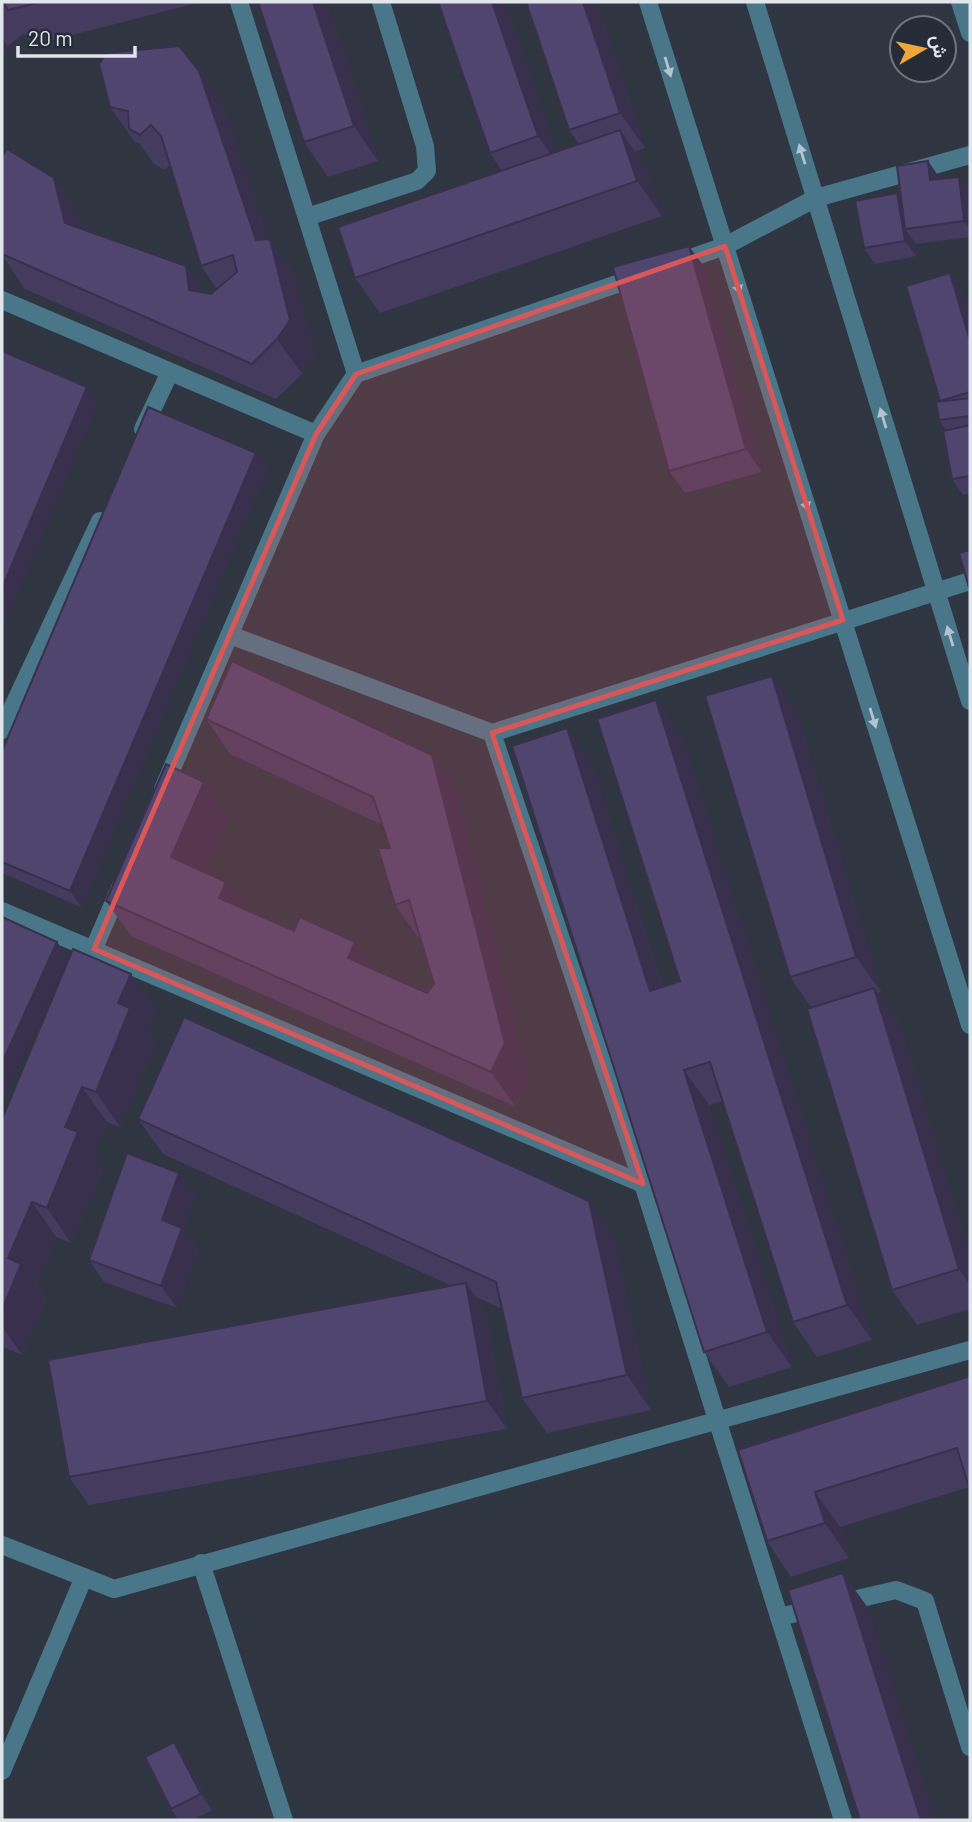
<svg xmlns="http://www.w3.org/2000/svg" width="972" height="1822" font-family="Barlow,Vazirmatn,sans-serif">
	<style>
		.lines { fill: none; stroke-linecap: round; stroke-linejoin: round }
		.minor { stroke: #497689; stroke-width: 18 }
		.wall { fill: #453b5f }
		.shaded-wall { fill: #38304d }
		.building { fill: #50456e; stroke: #38304d; stroke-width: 2 }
		.oneway { fill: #b3c4ce }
		.marked { fill: #d95759; fill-opacity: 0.2; stroke: #d95759; stroke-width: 5; stroke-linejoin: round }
	</style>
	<rect width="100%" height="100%" fill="#2f3641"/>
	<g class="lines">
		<g class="minor">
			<path d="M 239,2 L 356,374 L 316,434"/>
			<path d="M 648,2 L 970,1025"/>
			<path d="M 755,2 L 970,701"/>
			<path d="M 960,2 L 970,33"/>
			<path d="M 307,217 L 417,181 L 427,171 L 425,146 L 381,2"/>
			<path d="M 676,263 L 725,246 L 816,198 L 970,155"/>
			<path d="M 2,300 L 316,434 L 163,789"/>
			<path d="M 356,374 L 640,276"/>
			<path d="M 143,429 L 170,372"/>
			<path d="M 230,635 L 492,733 L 970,581"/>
			<path d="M 2,730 L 100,521"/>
			<path d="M 492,733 L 643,1184 L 843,1820"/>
			<path d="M 2,911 L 643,1184"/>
			<path d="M 81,978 L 120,888"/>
			<path d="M 2,1545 L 114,1589 L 970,1350"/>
			<path d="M 201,1563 L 284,1820"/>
			<path d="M 779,1617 L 896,1590 L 925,1601 L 970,1747"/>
			<path d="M 2,1771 L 84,1577"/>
		</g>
	</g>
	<g class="wall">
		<path d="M 2,2 L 192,2 L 193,4 L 33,45 L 24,33 L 8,46 L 2,59 Z"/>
		<path d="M 326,2 L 378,161 L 328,177 L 304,142 Z"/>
		<path d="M 504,2 L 556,152 L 579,144 L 569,130 L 526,2 L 596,2 L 645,148 L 635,152 L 644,165 L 662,216 L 380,313 L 355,278 L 502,171 L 490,153 Z"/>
		<path d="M 110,107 L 223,107 L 268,239 L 270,239 L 294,274 L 314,355 L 302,374 L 276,399 L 25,289 L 2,255 L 2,156 L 78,213 L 82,229 L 186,266 L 205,293 L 211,294 L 217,289 L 201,266 L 170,165 L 164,170 L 154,164 L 139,143 L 135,142 Z"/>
		<path d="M 939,177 L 939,179 L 959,177 L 970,192 L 970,237 L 916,244 L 914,241 L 916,256 L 875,264 L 864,248 L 897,193 L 901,199 Z"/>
		<path d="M 705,268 L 762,472 L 685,493 L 669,471 Z"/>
		<path d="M 961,289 L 970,319 L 970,493 L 963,495 L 952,479 L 946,430 L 939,420 Z"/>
		<path d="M 256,453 L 267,469 L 81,907 L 2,873 L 2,751 Z"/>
		<path d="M 796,711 L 881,992 L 877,993 L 899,1023 L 970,1259 L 970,1309 L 917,1325 L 892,1290 L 811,1007 L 790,977 Z"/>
		<path d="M 206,719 L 432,755 L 457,790 L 529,1078 L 516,1107 L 131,936 L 106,901 L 204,782 L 229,817 L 205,872 L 226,882 L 246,910 L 427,993 L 434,984 L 421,939 L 420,940 L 395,905 L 390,848 L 382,825 L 230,754 Z"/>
		<path d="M 681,735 L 872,1340 L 817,1357 L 793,1322 L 722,1101 L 709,1105 L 792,1367 L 729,1387 L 704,1352 L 591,764 L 662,987 L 680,981 Z"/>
		<path d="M 156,1009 L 146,1030 L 155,1043 L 120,1127 L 107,1122 L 93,1154 L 103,1167 L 71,1243 L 56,1237 L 36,1285 L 46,1299 L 22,1355 L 5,1348 L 2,1357 L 2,1119 Z"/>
		<path d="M 138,1119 L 613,1236 L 651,1410 L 547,1433 L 522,1398 L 502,1309 L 474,1296 L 485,1311 L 507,1429 L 89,1505 L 69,1477 L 452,1286 L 163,1154 Z"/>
		<path d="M 195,1195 L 183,1229 L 198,1250 L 177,1308 L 104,1282 L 89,1260 Z"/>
		<path d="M 970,1376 L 969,1487 L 840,1527 L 849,1558 L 791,1577 L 767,1541 L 738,1450 Z"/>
		<path d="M 185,1758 L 212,1810 L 192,1820 L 179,1820 L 171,1809 Z"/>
	</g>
	<g class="shaded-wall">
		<path d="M 313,2 L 326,2 L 378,161 L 354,126 Z"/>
		<path d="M 492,2 L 504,2 L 563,172 L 538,136 Z"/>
		<path d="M 583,2 L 596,2 L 645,148 L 620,113 Z"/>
		<path d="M 2,38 L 8,46 L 2,59 Z"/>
		<path d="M 199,71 L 223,107 L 273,254 L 270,239 L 294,274 L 314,355 L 302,374 L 277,339 L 256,240 Z"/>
		<path d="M 620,130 L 644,165 L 662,216 L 637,181 Z"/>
		<path d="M 928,161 L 939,177 L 941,196 L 930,180 Z"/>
		<path d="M 959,177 L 970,192 L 970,229 L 964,221 Z"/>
		<path d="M 54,178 L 78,213 L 90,258 L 65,223 Z"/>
		<path d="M 897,193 L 908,209 L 905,229 L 914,241 L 916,256 L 905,241 Z"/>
		<path d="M 689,246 L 705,268 L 762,472 L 746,449 Z"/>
		<path d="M 186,266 L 211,301 L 189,290 Z"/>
		<path d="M 950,273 L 961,289 L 970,319 L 970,341 Z"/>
		<path d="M 87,387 L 98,403 L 2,630 L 2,588 Z"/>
		<path d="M 256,453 L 267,469 L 81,907 L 70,891 Z"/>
		<path d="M 772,676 L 796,711 L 881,992 L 856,957 Z"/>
		<path d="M 656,700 L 681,735 L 872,1340 L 847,1305 Z"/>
		<path d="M 567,728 L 591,764 L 674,1026 L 650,991 Z"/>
		<path d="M 432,755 L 457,790 L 529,1078 L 516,1107 L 491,1072 Z"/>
		<path d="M 204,782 L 229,817 L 196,893 L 171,857 Z"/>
		<path d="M 226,882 L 251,917 L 219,898 Z"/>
		<path d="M 57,942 L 68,958 L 2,1103 L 2,1063 Z"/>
		<path d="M 355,942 L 380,977 L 348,958 Z"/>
		<path d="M 131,974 L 156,1009 L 146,1030 L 155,1043 L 120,1127 L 96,1092 L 118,1003 Z"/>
		<path d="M 874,988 L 899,1023 L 970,1259 L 970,1285 L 959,1269 Z"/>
		<path d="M 684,1070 L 709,1105 L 792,1367 L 767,1332 Z"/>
		<path d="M 82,1087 L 107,1122 L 93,1154 L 103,1167 L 71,1243 L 47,1208 L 65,1127 Z"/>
		<path d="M 179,1173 L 195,1195 L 183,1229 L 198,1250 L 177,1308 L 161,1286 L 162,1220 Z"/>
		<path d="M 589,1201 L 613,1236 L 651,1410 L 627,1375 Z"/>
		<path d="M 32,1202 L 56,1237 L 36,1285 L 46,1299 L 22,1355 L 2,1326 L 2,1310 L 8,1258 Z"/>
		<path d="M 466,1283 L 485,1311 L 507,1429 L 487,1401 Z"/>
		<path d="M 2,1343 L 5,1348 L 2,1357 Z"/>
		<path d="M 815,1492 L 840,1527 L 849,1558 L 825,1523 Z"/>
		<path d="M 843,1573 L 868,1608 L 935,1820 L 921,1820 Z"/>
		<path d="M 174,1742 L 185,1758 L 212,1810 L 201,1794 Z"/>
	</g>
	<g class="building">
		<path d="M 3,2 L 40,2 L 8,10 Z"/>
		<path d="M 258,2 L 313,2 L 354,126 L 304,142 Z"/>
		<path d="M 438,2 L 492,2 L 538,136 L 490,153 Z"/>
		<path d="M 526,2 L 583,2 L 620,113 L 569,130 Z"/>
		<path d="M 179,46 L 199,71 L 256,240 L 270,239 L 290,320 L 277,339 L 252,364 L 2,254 L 2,156 L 7,149 L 54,178 L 65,223 L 186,266 L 189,290 L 211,294 L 237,272 L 233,255 L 201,266 L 161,136 L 151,125 L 140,135 L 129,129 L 128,111 L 110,107 L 99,64 L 107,53 Z"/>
		<path d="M 620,130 L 637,181 L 355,278 L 338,227 Z"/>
		<path d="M 928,161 L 930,180 L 959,177 L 964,221 L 905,229 L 897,166 Z"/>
		<path d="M 897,193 L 905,241 L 864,248 L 855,201 Z"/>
		<path d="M 689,246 L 746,449 L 669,471 L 613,267 Z"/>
		<path d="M 950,273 L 970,341 L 970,392 L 940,401 L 906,286 Z"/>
		<path d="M 970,275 L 970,287 L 967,276 Z"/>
		<path d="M 2,351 L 87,387 L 2,588 Z"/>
		<path d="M 970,398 L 970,416 L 939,420 L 936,402 Z"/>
		<path d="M 148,407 L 256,453 L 70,891 L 2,862 L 2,751 Z"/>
		<path d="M 970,425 L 970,476 L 952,479 L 943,431 Z"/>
		<path d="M 970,550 L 970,591 L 959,553 Z"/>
		<path d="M 232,661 L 432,755 L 505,1043 L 491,1072 L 106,901 L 166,764 L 204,782 L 171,857 L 226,882 L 219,898 L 294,931 L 300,917 L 355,942 L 348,958 L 427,993 L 434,984 L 409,900 L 395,905 L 378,848 L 390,848 L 373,797 L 206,719 Z"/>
		<path d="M 772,676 L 856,957 L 790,977 L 705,696 Z"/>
		<path d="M 656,700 L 847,1305 L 793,1322 L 710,1062 L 684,1070 L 767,1332 L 704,1352 L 512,746 L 567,728 L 650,991 L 680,981 L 597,719 Z"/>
		<path d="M 2,917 L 57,942 L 2,1063 Z"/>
		<path d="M 73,949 L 131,974 L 118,1003 L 130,1008 L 96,1092 L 82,1087 L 65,1127 L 78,1132 L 47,1208 L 32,1202 L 8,1258 L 21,1264 L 2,1310 L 2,1119 Z"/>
		<path d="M 874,988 L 959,1269 L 892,1290 L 807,1009 Z"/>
		<path d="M 184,1017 L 589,1201 L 627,1375 L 522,1398 L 496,1282 L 138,1119 Z"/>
		<path d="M 127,1153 L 179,1173 L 162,1220 L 182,1228 L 161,1286 L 89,1260 Z"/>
		<path d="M 466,1283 L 487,1401 L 69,1477 L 48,1360 Z"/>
		<path d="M 970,1376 L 970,1491 L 957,1448 L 815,1492 L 825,1523 L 767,1541 L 738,1450 Z"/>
		<path d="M 843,1573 L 921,1820 L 860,1820 L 788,1590 Z"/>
		<path d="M 174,1742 L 201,1794 L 171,1809 L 145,1757 Z"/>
	</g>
	<defs><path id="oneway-solid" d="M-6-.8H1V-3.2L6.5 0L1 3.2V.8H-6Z" transform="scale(1.75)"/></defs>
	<g class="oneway">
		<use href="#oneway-solid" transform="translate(668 67) rotate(73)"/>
		<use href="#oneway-solid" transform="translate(802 154) rotate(-107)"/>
		<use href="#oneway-solid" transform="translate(737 284) rotate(72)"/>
		<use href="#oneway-solid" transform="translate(883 418) rotate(-107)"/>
		<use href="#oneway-solid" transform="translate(805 501) rotate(72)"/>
		<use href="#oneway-solid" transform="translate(950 636) rotate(-107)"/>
		<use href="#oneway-solid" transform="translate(873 718) rotate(73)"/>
	</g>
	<path class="marked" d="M 725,246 L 843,620 L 492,733 L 643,1184 L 94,949 L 316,434 L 356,374 Z"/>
	<rect width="972" height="1822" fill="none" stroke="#e1e5ec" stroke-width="7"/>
	<g transform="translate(923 49) rotate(81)"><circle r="33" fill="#252c37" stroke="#70767f" stroke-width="2"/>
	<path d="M0-5L12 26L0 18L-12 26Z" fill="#efa73d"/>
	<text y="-10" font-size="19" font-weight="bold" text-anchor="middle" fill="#e1e5ec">ش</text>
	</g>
	<path d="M18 46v10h117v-10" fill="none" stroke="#e1e5ec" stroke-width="3.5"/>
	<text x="28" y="46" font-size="21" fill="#e1e5ec" stroke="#252c37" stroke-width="5" paint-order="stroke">20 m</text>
</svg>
